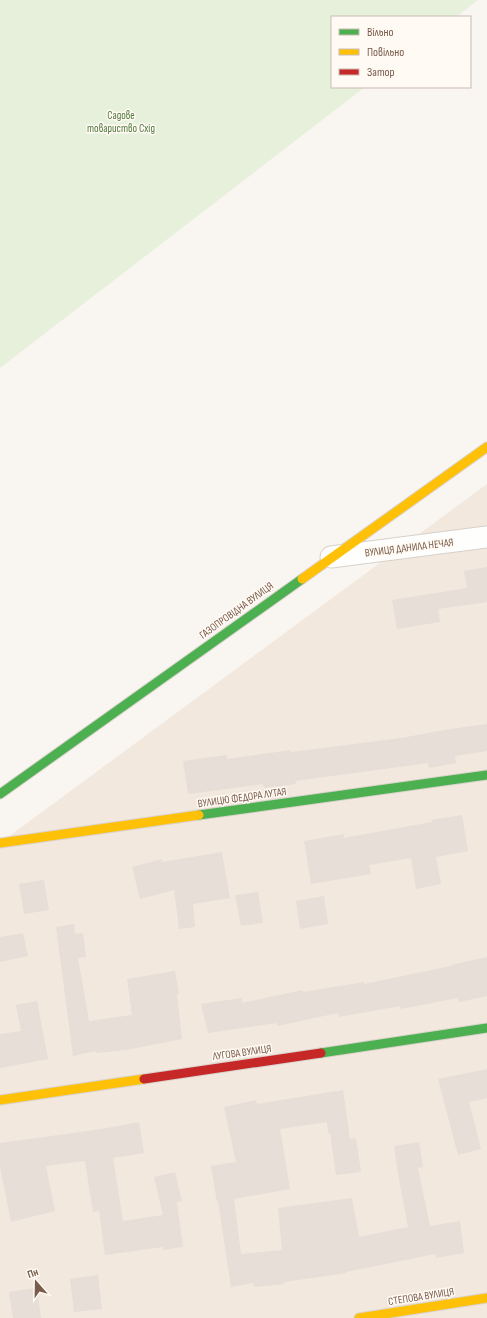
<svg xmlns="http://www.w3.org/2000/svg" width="487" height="1318" font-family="'Sofia Sans Condensed',sans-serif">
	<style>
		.residential { fill: #f2e8de }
		.green { fill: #e7f0db }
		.building { fill: #e6ded7 }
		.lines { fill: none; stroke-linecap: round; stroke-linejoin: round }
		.street-casing { stroke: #d7d1cb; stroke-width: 23 }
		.fast-casing { stroke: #d9d2cb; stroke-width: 11 }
		.slow-casing { stroke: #d9d2cb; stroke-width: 11 }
		.jam-casing { stroke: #d9d2cb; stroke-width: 11 }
		.street { stroke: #fefefd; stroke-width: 21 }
		.fast { stroke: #4caf50; stroke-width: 9 }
		.slow { stroke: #ffc107; stroke-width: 9 }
		.jam { stroke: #c62828; stroke-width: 9 }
		.labels { text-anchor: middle; stroke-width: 3; stroke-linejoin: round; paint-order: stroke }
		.park-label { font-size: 11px; fill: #537a41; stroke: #fffaf3 }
		.street-label { font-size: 11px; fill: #7a5c4d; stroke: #fffaf3 }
	</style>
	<rect width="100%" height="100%" fill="#f9f5f0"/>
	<path class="residential" d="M 487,484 L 487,1318 L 0,1318 L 0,843 Z"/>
	<path class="green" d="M 0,0 L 478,0 L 456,17 L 332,17 L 332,87 L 365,87 L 0,368 Z"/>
	<g class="building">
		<path d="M 487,567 L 487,602 L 438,609 L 440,622 L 397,629 L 392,600 L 467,588 L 464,571 Z"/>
		<path d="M 487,724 L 487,751 L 455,756 L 456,763 L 429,768 L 428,763 L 295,781 L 296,784 L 264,788 L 263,784 L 188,794 L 183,761 L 227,755 L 227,759 L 291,750 L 291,752 L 401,738 L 450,729 Z"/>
		<path d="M 462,815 L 468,851 L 436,857 L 441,884 L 416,889 L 411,858 L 369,865 L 371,874 L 311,884 L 304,841 L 344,834 L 344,838 L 432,822 L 431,820 Z"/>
		<path d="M 222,852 L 230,898 L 193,904 L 195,927 L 179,929 L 174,890 L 140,899 L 132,867 L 162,859 L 162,862 Z"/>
		<path d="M 44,880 L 49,910 L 24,914 L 19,884 Z"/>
		<path d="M 258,892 L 263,923 L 241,926 L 235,895 Z"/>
		<path d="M 324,896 L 328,924 L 300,929 L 296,901 Z"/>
		<path d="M 74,924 L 75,934 L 83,933 L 86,957 L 78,958 L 89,1021 L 132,1015 L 127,979 L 175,971 L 179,994 L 177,995 L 182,1039 L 126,1050 L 96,1053 L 95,1051 L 73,1056 L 56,927 Z"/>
		<path d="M 23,933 L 28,956 L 0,962 L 0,937 Z"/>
		<path d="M 487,957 L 487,996 L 459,1002 L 458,998 L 401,1009 L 400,1006 L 339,1017 L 338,1013 L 277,1026 L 277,1023 L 208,1033 L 201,1004 L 242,998 L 242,1003 L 302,990 L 303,992 L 364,982 L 364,984 L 451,966 L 451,965 Z"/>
		<path d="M 37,1001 L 48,1059 L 0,1068 L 0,1034 L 21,1031 L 16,1005 Z"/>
		<path d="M 487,1069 L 487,1098 L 469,1102 L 481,1149 L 458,1155 L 438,1079 Z"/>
		<path d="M 343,1090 L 350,1139 L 356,1138 L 361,1172 L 336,1175 L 330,1133 L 328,1133 L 327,1122 L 280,1129 L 290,1189 L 234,1199 L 241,1254 L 282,1250 L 278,1208 L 352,1198 L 359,1237 L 408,1227 L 398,1174 L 394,1146 L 419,1142 L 423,1167 L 418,1168 L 430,1226 L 460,1221 L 464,1253 L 436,1258 L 435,1254 L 346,1272 L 346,1273 L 284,1282 L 284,1284 L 254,1287 L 253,1283 L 231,1287 L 218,1201 L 217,1202 L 211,1166 L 236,1162 L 224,1107 L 256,1100 L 257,1104 Z"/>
		<path d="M 139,1122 L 144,1153 L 113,1158 L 123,1221 L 163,1215 L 154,1177 L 175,1172 L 182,1201 L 177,1202 L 183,1247 L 163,1250 L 163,1247 L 105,1255 L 99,1211 L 93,1212 L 85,1161 L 46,1166 L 55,1211 L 11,1222 L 0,1167 L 0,1143 L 102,1129 Z"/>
		<path d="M 98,1275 L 102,1309 L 74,1312 L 70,1279 Z"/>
		<path d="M 37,1288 L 41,1318 L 13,1318 L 9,1292 Z"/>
	</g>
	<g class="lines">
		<defs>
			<path id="street" d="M 331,557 L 487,537"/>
			<g id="fast">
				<path d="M 0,794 L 302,579"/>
				<path d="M 199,815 L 487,775"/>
				<path d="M 321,1053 L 487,1028"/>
			</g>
			<g id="slow">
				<path d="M 302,579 L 487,447"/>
				<path d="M 0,843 L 199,815"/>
				<path d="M 0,1100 L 144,1079"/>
				<path d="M 359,1318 L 487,1298"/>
			</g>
			<path id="jam" d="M 144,1079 L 321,1053"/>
		</defs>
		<use href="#street" class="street-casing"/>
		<use href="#fast" class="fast-casing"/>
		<use href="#slow" class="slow-casing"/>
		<use href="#jam" class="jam-casing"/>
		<use href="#street" class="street"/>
		<use href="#fast" class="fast"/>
		<use href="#slow" class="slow"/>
		<use href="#jam" class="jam"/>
	</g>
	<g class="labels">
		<g class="park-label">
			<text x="121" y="119">Садове<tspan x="121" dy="13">товариство Схід</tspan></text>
		</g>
		<g class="street-label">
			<text transform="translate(409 547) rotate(-7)" y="4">ВУЛИЦЯ ДАНИЛА НЕЧАЯ</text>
			<text transform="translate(236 610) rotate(-36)" y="4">ГАЗОПРОВІДНА ВУЛИЦЯ</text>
			<text transform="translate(242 797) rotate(-8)" y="4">ВУЛИЦЮ ФЕДОРА ЛУТАЯ</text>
			<text transform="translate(242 1052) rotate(-8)" y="4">ЛУГОВА ВУЛИЦЯ</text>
			<text transform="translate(421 1296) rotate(-9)" y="4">СТЕПОВА ВУЛИЦЯ</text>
		</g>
	</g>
	<rect x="331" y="16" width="140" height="72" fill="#fffaf3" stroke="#cabbb1"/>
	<rect x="339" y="29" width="20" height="6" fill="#4caf50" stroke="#cabbb1"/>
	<text x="367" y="36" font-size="12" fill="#7a5c4d">Вільно</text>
	<rect x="339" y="49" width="20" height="6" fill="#ffc107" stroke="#cabbb1"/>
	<text x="367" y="56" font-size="12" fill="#7a5c4d">Повільно</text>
	<rect x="339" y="69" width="20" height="6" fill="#c62828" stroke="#cabbb1"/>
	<text x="367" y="76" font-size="12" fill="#7a5c4d">Затор</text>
	<g transform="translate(36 1282) rotate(340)" stroke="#fffaf3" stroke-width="3" paint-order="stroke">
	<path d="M0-3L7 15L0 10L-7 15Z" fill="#7a5c4d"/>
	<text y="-6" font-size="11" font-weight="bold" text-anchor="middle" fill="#7a5c4d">Пн</text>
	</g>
</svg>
